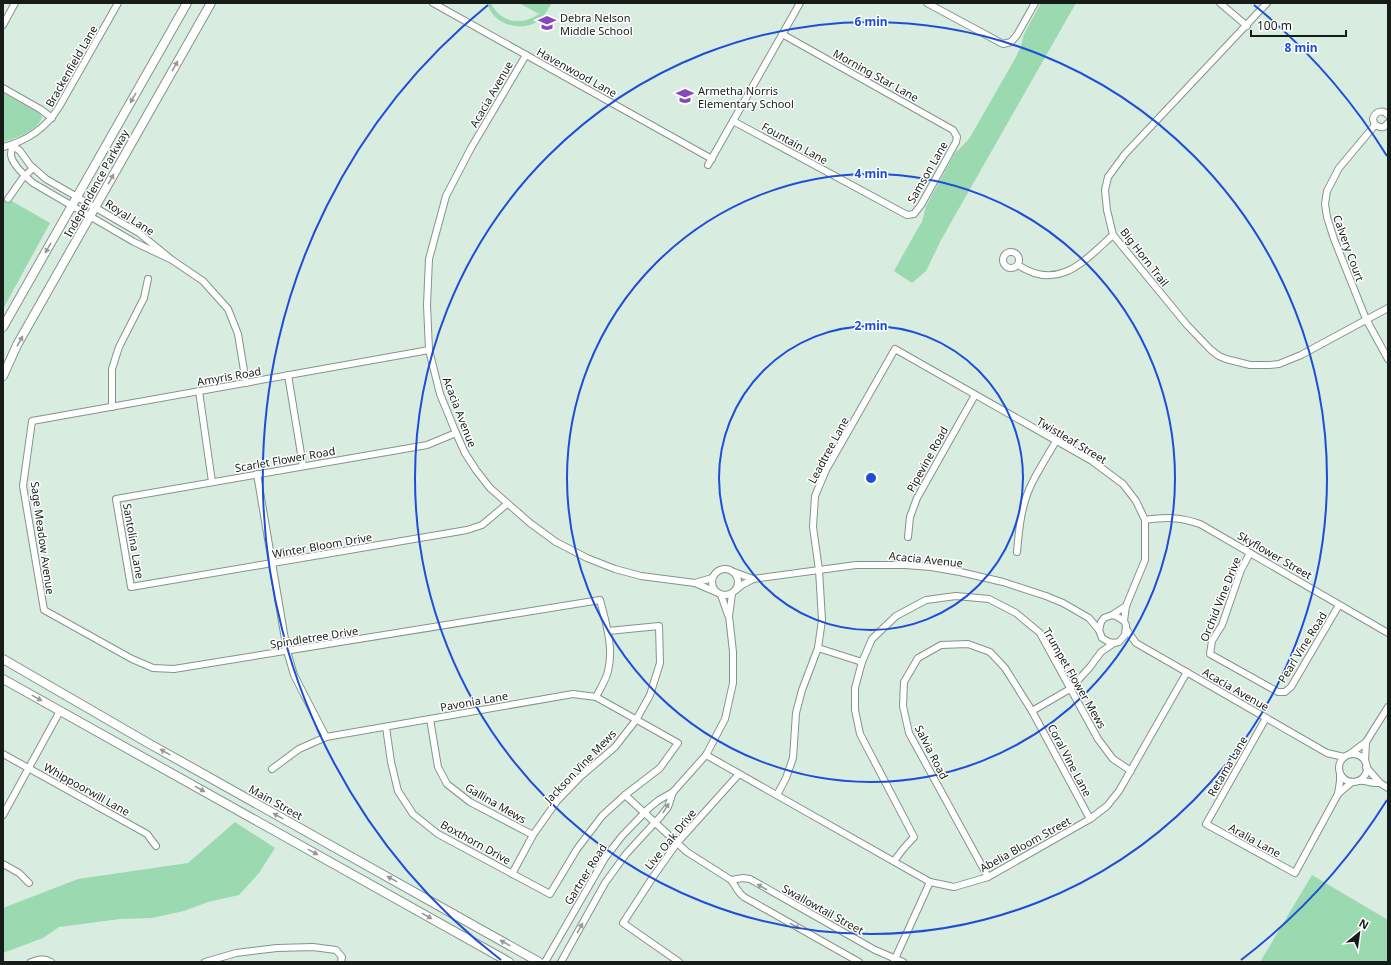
<svg xmlns="http://www.w3.org/2000/svg" width="1391" height="965" font-family="'Noto Sans',sans-serif">
<style>
.green{fill:#9bd9b1}
.lines{fill:none;stroke-linecap:round;stroke-linejoin:round}
.minor-casing{stroke:#839589;stroke-width:8}
.major-casing{stroke:#839589;stroke-width:10}
.minor{stroke:#fff;stroke-width:6}
.major{stroke:#fff;stroke-width:8}
.oneway{fill:#969997}
.ring{fill:none;stroke:#1d4ed8;stroke-width:2}
.labels{text-anchor:middle;dominant-baseline:central;stroke-width:3;stroke-linejoin:round;paint-order:stroke}
.poi-label{font-size:11px;fill:#161d18;stroke:#fff;text-anchor:start}
.street-label{font-size:11px;fill:#161d18;stroke:#fff}
.centre{fill:#1d4ed8;stroke:#fff;stroke-width:2}
.ring-label{font-size:12px;text-anchor:middle;font-weight:bold;fill:#1d4ed8;stroke:#fff;stroke-width:3;stroke-linejoin:round;paint-order:stroke}
</style>
<rect width="100%" height="100%" fill="#d8ecdf"/>
<g class="green">
<path d="M487 3H491C500 23 522 26 539 14L519 3H552C547 11 542 20 533 24 515 31 492 22 487 3Z"/>
<path d="M1041 3H1076L941 240 926 271 912 283 894 271 918 228 922 222 926 206 955 153 969 139 1016 57 1021 46 1024 34Z"/>
<path d="M3 93 39 113 42 117C39 130 15 139 3 142Z"/>
<path d="M3 196 50 223 3 309Z"/>
<path d="M235 822 275 848 259 873 239 895 208 902 184 911 152 918 120 919 59 927 43 938 3 953V908L78 879 188 863Z"/>
<path d="M1312 875 1388 920V962H1260Z"/>
</g>
<g class="lines">
<g class="minor-casing">
<g id="minor">
<path d="M433 3 712 159"/>
<path d="M927 3 1003 44 1011 42 1017 35 1035 3"/>
<path d="M1220 3 1247 26"/>
<path d="M1267 3 1125 154 1108 177 1105 190 1107 210 1113 235 1187 325 1211 350 1219 356 1226 359 1250 365H1269L1279 364 1301 355 1388 308"/>
<path d="M3 25 15 3"/>
<path d="M526 55 471 148 446 196 429 259 427 305 429 350 440 394 456 433 465 453 476 470 490 488 530 523 556 542 587 558 615 569 641 576 695 583 716 592"/>
<path d="M3 88 40 109 52 118"/>
<path d="M1388 115C1383 109 1375 111 1373 119 1374 125 1378 128 1384 127L1388 123"/>
<path d="M733 121 907 215 914 214 921 205 956 142 957 137 953 130 782 34"/>
<path d="M1375 125 1339 168 1327 191 1325 204 1327 217 1334 239 1366 319 1388 359"/>
<path d="M12 145 20 151 30 165 46 179 139 233 172 260 134 242 33 183C26 177 12 164 11 155 11 152 12 148 12 145Z"/>
<path d="M3 147C27 141 46 128 59 107L118 3"/>
<path d="M708 165 800 3"/>
<path d="M8 199 22 179 33 168"/>
<circle cx="1011" cy="260" r="8"/>
<path d="M172 260 203 281 228 309 238 334 246 383"/>
<path d="M1018 265C1059 292 1084 261 1113 235"/>
<path d="M429 350 32 421 23 486 44 610 132 659 153 668 174 669 600 600C606 623 614 648 608 671 606 680 600 689 596 697"/>
<path d="M288 375 303 466"/>
<path d="M199 391 212 482"/>
<path d="M112 407V369L119 347 144 298 148 279"/>
<path d="M456 433 427 445 116 499 131 587 467 530 482 525 507 504"/>
<path d="M257 474 287 651 294 675 326 737"/>
<path d="M1145 520C1166 517 1180 517 1200 524L1388 633"/>
<path d="M908 537 910 517 917 498 975 395"/>
<path d="M1017 552C1019 529 1021 505 1032 483 1039 469 1048 455 1056 441"/>
<path d="M1250 553 1241 570 1222 625 1212 641 1210 654 1278 692H1285L1291 687 1339 605"/>
<circle cx="725" cy="582" r="13"/>
<path d="M734 572 753 579"/>
<path d="M695 583 712 578"/>
<path d="M736 590 742 585 753 579 856 565H905L931 567 960 572 1003 582 1046 596 1063 603 1089 618 1099 630"/>
<path d="M721 595 728 615"/>
<path d="M1112 615 1126 606"/>
<path d="M1127 630 1136 643 1327 753 1344 757"/>
<path d="M818 648 862 662"/>
<path d="M1032 711 1070 689 1090 667 1101 652 1114 643"/>
<path d="M1266 718 1206 824 1295 873 1338 794 1352 782"/>
<path d="M430 719 438 767 447 784 470 802 533 835"/>
<path d="M3 754 147 834 156 846"/>
<path d="M1350 754 1366 742 1388 707"/>
<circle cx="1353" cy="768" r="14"/>
<path d="M706 755 930 882 954 887 988 877 1090 819 1107 806 1119 791 1187 672"/>
<path d="M1365 761 1366 742"/>
<path d="M1366 767 1380 783 1388 788"/>
<path d="M272 769 299 749 326 737 573 694 596 697 678 743 660 768 625 795 602 816 577 849 550 894 438 834 413 814 398 791 391 762 386 727"/>
<path d="M1358 781C1366 780 1372 784 1380 783"/>
<path d="M1338 794 1340 781V774"/>
<path d="M625 795 687 852 731 880C736 886 737 892 744 897L859 962"/>
<path d="M777 795 786 778 793 758 796 713 802 690 818 648 822 620 819 570 813 527 815 496 826 470 895 349 1092 461 1123 484 1136 501 1145 520V560L1126 606 1124 621 1126 625 1125 635 1119 642 1114 643 1109 642 1102 638 1099 630 1101 622 1104 618 1112 615 1116 616 1124 621"/>
<path d="M3 815 60 711"/>
<path d="M894 861 904 848 914 837 860 734 855 710V688L862 662 872 639 896 616 926 600 956 596 989 599 1016 613 1040 633 1098 739 1113 759 1131 771"/>
<path d="M3 864 19 873 29 883"/>
<path d="M512 874 533 835 557 801 580 777 615 747 636 720 650 695 660 663 659 626 608 631"/>
<path d="M988 877 909 733 903 706 904 682 918 658 941 645 968 644 990 652 1005 668 1032 711 1090 819"/>
<path d="M731 880 743 878 750 879 875 950 903 962"/>
<path d="M894 961 930 882"/>
<path d="M31 962C39 959 43 958 51 962"/>
<path d="M205 962 236 953 277 948 313 947 336 950 342 957 341 962"/>
<path d="M545 962 605 858 622 836 649 808 659 800 673 792 706 755 725 719 733 683V652L729 616 732 594"/>
<path d="M561 962 605 883 626 854 661 816 668 807 673 792"/>
<path d="M679 962 623 923 653 877 677 843 739 774"/>
</g>
</g>
<g class="major-casing">
<g id="major">
<path d="M3 327 187 3"/>
<path d="M3 376 17 345 211 3"/>
<path d="M3 659 148 743 539 962"/>
<path d="M3 679 509 962"/>
</g>
</g>
<use href="#minor" class="minor"/>
<use href="#major" class="major"/>
</g>
<defs><path id="oneway-solid" d="M-6-.8H1V-3.2L6.5 0L1 3.2V.8H-6Z"/></defs>
<g class="oneway">
<use href="#oneway-solid" transform="translate(175 66) rotate(-61)"/>
<use href="#oneway-solid" transform="translate(133 98) rotate(120)"/>
<use href="#oneway-solid" transform="translate(111 179) rotate(-61)"/>
<use href="#oneway-solid" transform="translate(48 248) rotate(120)"/>
<use href="#oneway-solid" transform="translate(20 341) rotate(-61)"/>
<use href="#oneway-solid" transform="translate(37 698) rotate(29)"/>
<use href="#oneway-solid" transform="translate(165 752) rotate(-151)"/>
<use href="#oneway-solid" transform="translate(200 789) rotate(29)"/>
<use href="#oneway-solid" transform="translate(666 808) rotate(-58)"/>
<use href="#oneway-solid" transform="translate(278 816) rotate(-151)"/>
<use href="#oneway-solid" transform="translate(313 852) rotate(29)"/>
<use href="#oneway-solid" transform="translate(392 879) rotate(-151)"/>
<use href="#oneway-solid" transform="translate(762 887) rotate(-151)"/>
<use href="#oneway-solid" transform="translate(427 916) rotate(29)"/>
<use href="#oneway-solid" transform="translate(795 926) rotate(29)"/>
<use href="#oneway-solid" transform="translate(580 928) rotate(-61)"/>
<use href="#oneway-solid" transform="translate(505 943) rotate(-151)"/>
</g>
<g class="ring">
<circle cx="871" cy="478" r="152"/>
<circle cx="871" cy="478" r="304"/>
<circle cx="871" cy="478" r="456"/>
<path d="M1387 800A608 608 0 0 1 1241 960M501 960A608 608 0 0 1 488 5M1254 5A608 608 0 0 1 1387 156"/>
</g>
<defs>
<g id="school-bare" transform="scale(1.38)"><path d="M0-5L7-2L0 1L-7-2ZM-4 1L0 2.5L4 1V4Q0 6-4 4Z" fill="#8748be" stroke="#fff" stroke-width="2.5" paint-order="stroke"/></g>
</defs>
<g fill-rule="evenodd">
<use href="#school-bare" x="547" y="23"/>
<use href="#school-bare" x="685" y="96"/>
</g>
<g class="labels">
<g class="poi-label">
<text x="560" y="17">Debra Nelson<tspan x="560" dy="13">Middle School</tspan></text>
<text x="698" y="90">Armetha Norris<tspan x="698" dy="13">Elementary School</tspan></text>
</g>
<g class="street-label">
<text transform="translate(71 66) rotate(-60)">Brackenfield Lane</text>
<text transform="translate(577 72) rotate(29)">Havenwood Lane</text>
<text transform="translate(876 75) rotate(29)">Morning Star Lane</text>
<text transform="translate(491 94) rotate(-60)">Acacia Avenue</text>
<text transform="translate(795 143) rotate(29)">Fountain Lane</text>
<text transform="translate(927 172) rotate(-60)">Samson Lane</text>
<text transform="translate(96 183) rotate(-61)">Independence Parkway</text>
<text transform="translate(130 217) rotate(33)">Royal Lane</text>
<text transform="translate(1349 248) rotate(70)">Calvery Court</text>
<text transform="translate(1145 257) rotate(52)">Big Horn Trail</text>
<text transform="translate(229 376) rotate(-10)">Amyris Road</text>
<text transform="translate(460 412) rotate(69)">Acacia Avenue</text>
<text transform="translate(1072 440) rotate(31)">Twistleaf Street</text>
<text transform="translate(828 450) rotate(-62)">Leadtree Lane</text>
<text transform="translate(285 459) rotate(-10)">Scarlet Flower Road</text>
<text transform="translate(927 459) rotate(-61)">Pipevine Road</text>
<text transform="translate(43 538) rotate(82)">Sage Meadow Avenue</text>
<text transform="translate(134 541) rotate(80)">Santolina Lane</text>
<text transform="translate(322 545) rotate(-10)">Winter Bloom Drive</text>
<text transform="translate(1275 555) rotate(30)">Skyflower Street</text>
<text transform="translate(926 559) rotate(6)">Acacia Avenue</text>
<text transform="translate(1220 599) rotate(-68)">Orchid Vine Drive</text>
<text transform="translate(314 637) rotate(-9)">Spindletree Drive</text>
<text transform="translate(1302 647) rotate(-58)">Pearl Vine Road</text>
<text transform="translate(1075 678) rotate(60)">Trumpet Flower Mews</text>
<text transform="translate(1236 689) rotate(30)">Acacia Avenue</text>
<text transform="translate(474 701) rotate(-10)">Pavonia Lane</text>
<text transform="translate(932 752) rotate(63)">Salvia Road</text>
<text transform="translate(1070 760) rotate(62)">Coral Vine Lane</text>
<text transform="translate(580 766) rotate(-46)">Jackson Vine Mews</text>
<text transform="translate(1227 766) rotate(-60)">Retama Lane</text>
<text transform="translate(87 789) rotate(29)">Whippoorwill Lane</text>
<text transform="translate(276 802) rotate(29)">Main Street</text>
<text transform="translate(496 803) rotate(30)">Gallina Mews</text>
<text transform="translate(670 839) rotate(-51)">Live Oak Drive</text>
<text transform="translate(1255 840) rotate(29)">Aralia Lane</text>
<text transform="translate(476 842) rotate(29)">Boxthorn Drive</text>
<text transform="translate(1025 844) rotate(-29)">Abelia Bloom Street</text>
<text transform="translate(585 874) rotate(-58)">Gartner Road</text>
<text transform="translate(823 909) rotate(29)">Swallowtail Street</text>
</g>
</g>
<circle cx="871" cy="478" r="6" class="centre"/>
<g class="ring-label">
<text x="871" y="26">6 min</text>
<text x="1301" y="52">8 min</text>
<text x="871" y="178">4 min</text>
<text x="871" y="330">2 min</text>
</g>
<rect width="1391" height="965" fill="none" stroke="#161d18" stroke-width="8"/>
<g transform="translate(1359 933) rotate(29)" stroke="#ffffff" stroke-width="3" paint-order="stroke">
<path d="M0-3L7 15L0 10L-7 15Z" fill="#161d18"/>
<text y="-6" font-size="11" font-weight="bold" text-anchor="middle" fill="#161d18">N</text>
</g>
<path d="M1251 30v6h95v-6" fill="none" stroke="#161d18" stroke-width="2"/>
<text x="1257" y="30" font-size="12" fill="#161d18" stroke="#ffffff" stroke-width="3" paint-order="stroke">100 m</text>
</svg>
